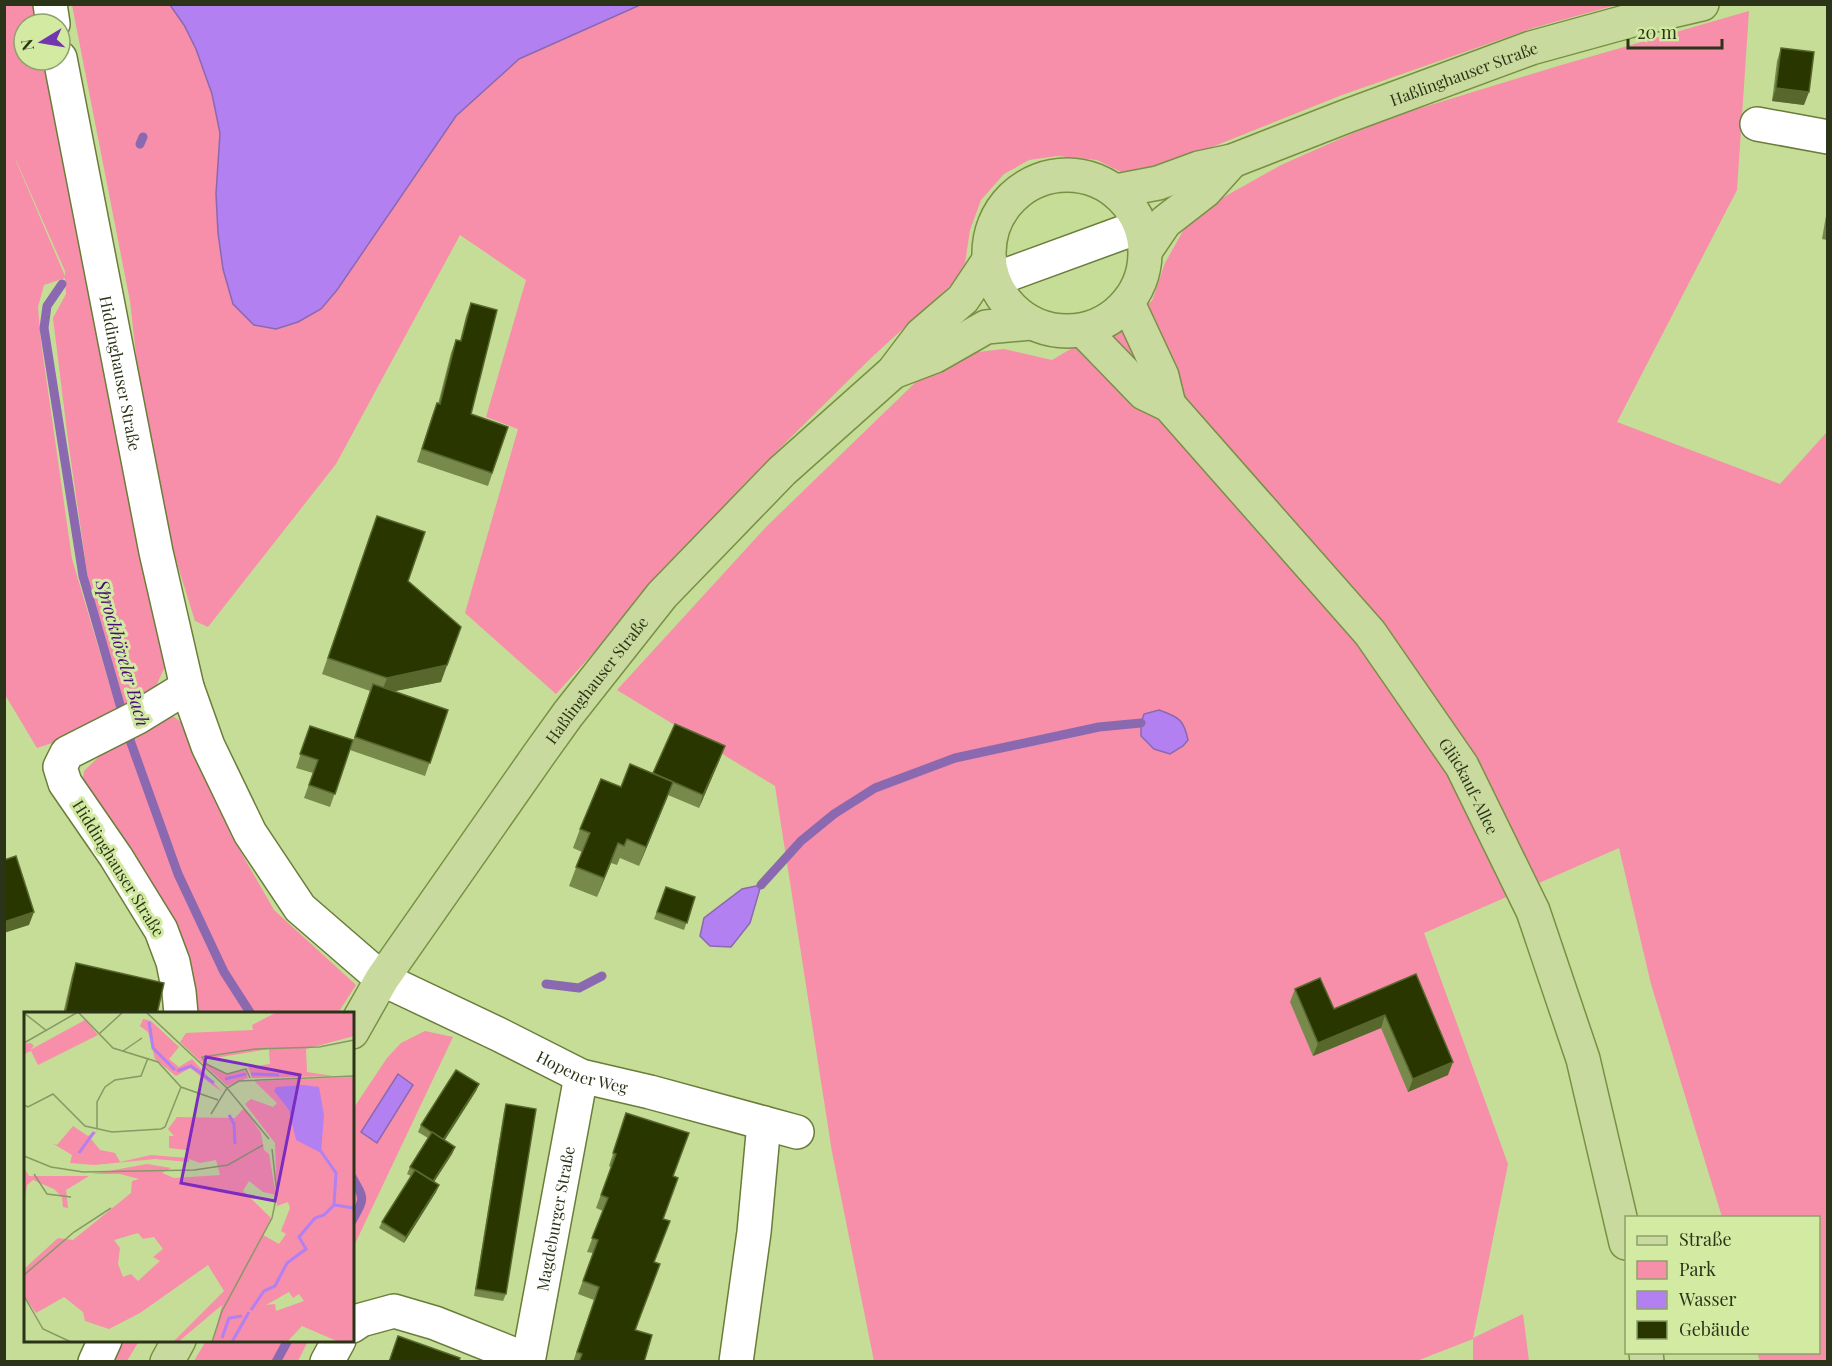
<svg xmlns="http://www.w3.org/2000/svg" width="1832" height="1366" font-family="'Playfair Display',serif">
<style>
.green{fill:#f78eaa;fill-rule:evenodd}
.water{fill:#b380f1;stroke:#8a69b0;stroke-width:1.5}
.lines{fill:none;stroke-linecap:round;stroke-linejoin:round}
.stream{stroke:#8a69b0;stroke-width:9}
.minor-casing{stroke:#697d39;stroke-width:36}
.major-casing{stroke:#799044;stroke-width:36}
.minor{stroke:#fff;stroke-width:33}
.major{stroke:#c8da9d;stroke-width:33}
.wall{fill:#778a4b}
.shaded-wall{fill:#58682d}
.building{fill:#293600;stroke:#58682d;stroke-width:1.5}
.labels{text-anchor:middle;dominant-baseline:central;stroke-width:6;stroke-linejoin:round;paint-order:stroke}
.street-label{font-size:16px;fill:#2b3418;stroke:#d2eaa2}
.water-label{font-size:18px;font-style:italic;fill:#470e75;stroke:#d2eaa2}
.inset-river{fill:none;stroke:#b380f1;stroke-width:3}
.inset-road{fill:none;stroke:#879964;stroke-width:1.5}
.view{fill:#7b2cbf;fill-opacity:0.15;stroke:#7b2cbf;stroke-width:3}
.inset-edge{fill:none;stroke:#2b3418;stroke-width:3}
</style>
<rect width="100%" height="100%" fill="#c5dd96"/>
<g class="green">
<path d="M4 5H34L38 24H24V60H45L169 658 156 686 118 713 67 738 37 748 4 693ZM16 160 65 271V276L16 161ZM65 278 66 294 53 318 68 440 94 621 112 693 72 559 41 342 38 307 44 285Z"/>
<path d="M72 5 291 4 1616 5 1533 28 1342 95 1147 173 1121 172 1097 160 1058 156 1029 160 1004 174 981 200 970 230 965 263 953 283 872 357 770 458 556 694 465 613 518 429 486 417 526 280 460 235 336 464 208 627 195 621 163 518 141 399 130 301Z"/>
<path d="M1749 11 1737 190 1617 422 1780 484 1827 432V1361H1760L1757 1353 1818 1352V1218L1722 1217 1651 984 1619 848 1424 933 1508 1164 1473 1338 1523 1314 1529 1361H1473V1339L1414 1362 874 1361 832 1152 775 786 617 690 767 526 919 379 960 354 1004 349 1052 360 1152 301 1165 263 1192 215 1281 165 1385 119 1558 66Z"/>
<path d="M172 715 182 723 231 835 274 910 356 985 338 1013H190L88 798 83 780 84 771 108 748Z"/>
<path d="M425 1031 453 1037 353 1248V1109L387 1058 401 1043Z"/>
<path d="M111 1341H139L127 1361 101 1362Z"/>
<path d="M206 1341V1340L308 1341 298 1361H194Z"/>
</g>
<g class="water">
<path d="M170 5H640L519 59 456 116 337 290 321 309 298 322 276 329 254 325 233 304 223 269 218 233 216 194 220 133 212 94 196 49 184 25Z"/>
<path d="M1159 710C1179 717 1184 720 1188 740L1183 746 1170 754 1154 749 1141 736V723L1144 714Z"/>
<path d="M761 885 750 923 731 947 710 946 700 936 704 918 742 889Z"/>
<path d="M398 1074 413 1085 377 1143 361 1132Z"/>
</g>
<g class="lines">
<g class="stream">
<path d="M140 144 143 137"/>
<path d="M62 284 47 306 44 328 83 576 131 743 178 874 224 972 251 1014"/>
<path d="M761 885 801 841 834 814 875 788 955 758 1099 727 1141 723"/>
<path d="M546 984 579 988 602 976"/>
<path d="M352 1177C365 1200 365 1197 352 1221"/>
<path d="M276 1362 288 1340"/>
</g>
<g class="minor-casing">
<g id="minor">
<path d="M50 4 53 24"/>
<path id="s1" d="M60 58 156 552 187 687 208 746 250 833 300 908 382 979 498 1034 581 1076 650 1092 797 1132"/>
<path d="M1757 124 1828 137"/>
<path d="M993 280 1141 226"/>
<path d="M181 1014 179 992 173 962 161 930 116 857 65 783 60 767 67 753 138 717 187 687"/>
<path d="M352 1326 361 1320 394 1311 435 1323 528 1360"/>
<path d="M95 1362 105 1340"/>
<path d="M327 1362 339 1340"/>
<path id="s2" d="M528 1362 581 1076"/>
<path d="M736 1362 754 1232 764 1123"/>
</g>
</g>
<g class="major-casing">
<g id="major">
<circle cx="1067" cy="253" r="78"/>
<path id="s3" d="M1116 191 1158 183 1199 168 1232 161 1347 116 1531 48 1629 21 1702 4"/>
<path d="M1146 250 1165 222 1205 191 1232 161"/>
<path d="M1128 303 1162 376 1169 405"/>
<path id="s4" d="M1083 330 1144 393 1169 405 1370 633 1462 766 1533 911 1583 1059 1626 1243"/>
<path d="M893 372 935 356 986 327 1031 323"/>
<path id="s5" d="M352 1032 382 979 540 753 568 714 662 595 782 471 893 372 921 335 963 299 989 260"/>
<path d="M1646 1352 1647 1362"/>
<path d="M167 1362 179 1340"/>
</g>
</g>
<use href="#minor" class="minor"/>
<use href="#major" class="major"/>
</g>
<g class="wall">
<path d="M1781 48 1804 105 1772 101 1777 61Z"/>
<path d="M1827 210V240L1822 239Z"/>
<path d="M471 303V414L508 427 488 486 417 462 432 416 437 403 438 404 451 353 456 340 460 341 466 316Z"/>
<path d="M371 532 408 581 441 682 394 691 448 710 425 776 350 750 370 691 322 674Z"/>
<path d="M310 726 353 740 330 807 304 798 313 773 296 768Z"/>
<path d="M720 759 699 808 668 795 639 866 620 858 617 865 611 863 597 897 569 886 582 852 573 848 580 829 621 787 653 773Z"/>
<path d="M666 887 695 897 684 930 654 919Z"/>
<path d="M76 963 157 1014H63L72 975Z"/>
<path d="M1416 974 1448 1075 1408 1092 1381 1028 1313 1056 1290 1002 1295 989 1334 1009Z"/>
<path d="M479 1084 476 1091 444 1141 455 1147 452 1154 434 1182 439 1185 436 1192 404 1243 379 1228 382 1222 411 1176 407 1174 410 1167 428 1138 418 1132 421 1125Z"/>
<path d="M506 1104V1294L503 1301 474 1296 504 1111Z"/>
<path d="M626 1113 673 1176 654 1262 636 1330 644 1362H573L594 1300 578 1294 593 1253 587 1252 603 1211 596 1208 611 1167 609 1166Z"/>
</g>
<g class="shaded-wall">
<path d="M1776 88 1809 92 1804 105 1772 101Z"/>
<path d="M461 627 441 682 381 694 387 678Z"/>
<path d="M725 746 720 759 699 808 703 795Z"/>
<path d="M673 782 666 801 639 866 646 847Z"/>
<path d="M618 843 611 863 597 897 604 878Z"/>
<path d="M34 912 29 925 4 933V922Z"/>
<path d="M1385 1015 1381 1028 1313 1056 1318 1043Z"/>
<path d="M1453 1062 1448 1075 1408 1092 1413 1079Z"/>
<path d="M479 1084 476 1091 441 1146 443 1140Z"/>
<path d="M455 1147 452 1154 430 1188 433 1181Z"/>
<path d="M439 1185 436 1192 404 1243 406 1237Z"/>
</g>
<g class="building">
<path d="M1781 48 1814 52 1809 92 1776 88Z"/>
<path d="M471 303 497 310 471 414 508 427 492 473 422 449 437 403 440 404 456 340 461 341Z"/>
<path d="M377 516 425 532 408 581 461 627 447 665 387 678 328 658Z"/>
<path d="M373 684 448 710 430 763 355 737Z"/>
<path d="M675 724 725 746 703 795 653 773Z"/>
<path d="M310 726 353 740 335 794 309 785 318 760 300 754Z"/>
<path d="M630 764 673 782 646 847 627 839 624 846 618 843 604 878 576 867 590 833 580 829 601 779 621 787Z"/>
<path d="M16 856 34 912 4 922V860Z"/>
<path d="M666 887 695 897 687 923 657 912Z"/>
<path d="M76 963 164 983 157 1014H65Z"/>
<path d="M1416 974 1453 1062 1413 1079 1385 1015 1318 1043 1295 989 1320 978 1334 1009Z"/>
<path d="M456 1070 479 1084 443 1140 421 1125Z"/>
<path d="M506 1104 536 1109 506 1294 476 1289Z"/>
<path d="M626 1113 689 1133 673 1176 678 1178 663 1219 670 1221 654 1262 660 1264 635 1330 652 1335 644 1362H579L582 1354 577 1352 599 1287 583 1281 598 1240 592 1238 608 1198 601 1195 616 1154 613 1153Z"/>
<path d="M432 1132 455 1147 433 1181 410 1167Z"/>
<path d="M415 1170 439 1185 406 1237 382 1222Z"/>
<path d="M398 1336 460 1358 459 1362H389Z"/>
</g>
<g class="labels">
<g class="street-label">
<text stroke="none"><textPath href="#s3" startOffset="368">Haßlinghauser Straße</textPath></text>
<text stroke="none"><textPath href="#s1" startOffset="321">Hiddinghauser Straße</textPath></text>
<text stroke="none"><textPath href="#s5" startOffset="429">Haßlinghauser Straße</textPath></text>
<text stroke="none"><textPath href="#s4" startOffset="602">Glückauf-Allee</textPath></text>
<text transform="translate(119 868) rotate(58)">Hiddinghauser Straße</text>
<text stroke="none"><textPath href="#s1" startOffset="1221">Hopener Weg</textPath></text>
<text stroke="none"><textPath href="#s2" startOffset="146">Magdeburger Straße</textPath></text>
</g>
<g class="water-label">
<text transform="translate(123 653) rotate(74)">Sprockhöveler Bach</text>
</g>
</g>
<g transform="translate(24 1012)">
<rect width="330" height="330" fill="#c5dd96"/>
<path d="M253 0H330V24L282 37 283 60 309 64 228 66 224 55 246 52 245 37 178 48 202 62 222 58 224 66 203 74 156 30 162 21 229 18 228 13ZM119 7 127 9 155 35 145 47 155 55 168 47 198 80 166 56 152 64 131 47 124 20 116 14ZM61 8 74 23 14 53 7 39 0 42V32L7 31 10 34 6 38ZM330 65V330H315L278 314 263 330H189L198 293 154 330H149L200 279 184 253 116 301 85 317 61 309 59 300 40 285 12 301 0 284V257L34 226 49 228 107 181 108 169 115 167 96 162H68L123 152 147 156 138 161 150 166 196 163 192 148 176 151 165 147V150L131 147 70 153 46 151 48 143 28 131 33 133 49 114 64 124 73 119 67 127 76 138 91 141 96 150 127 143 163 146 162 138 145 136V124H150L144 117 153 105 211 106 220 96 237 121 240 138 245 142 252 183 239 180 225 169 219 179 247 206 239 223 255 232 262 222 257 219 266 196 264 190 253 194 251 131 221 92 227 87 249 95 253 91 230 69ZM114 221 119 227 130 225 139 237 129 245 136 249 114 269 107 262 99 265 94 252 96 236 90 228ZM265 280 269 286 275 282 280 289 252 299 251 292 242 293ZM0 156 5 164H65L42 178 44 196 39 195 38 185 30 177 9 168 3 173 0 194Z" fill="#f78eaa" fill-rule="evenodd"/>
<path d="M280 73 295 75 300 103 297 141 272 128 265 98 250 79 252 75Z" fill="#b380f1"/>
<path class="inset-river" d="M125 10 129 36 151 58M153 59 167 54 190 71M227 62 255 63M201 67 222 62M205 103 210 112 211 132M55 141 70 120M311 193 330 196M227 298 240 279 251 274 263 251 282 237 275 225 291 206 300 203 310 193 312 161 296 138M198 326 205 306 218 304M208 330 225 300"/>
<path class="inset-road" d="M54 0 89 36 134 50 157 75 194 88M122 0 203 76 245 127M0 1 23 19M75 22 99 0M0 31 54 0M99 39 118 26M226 66 222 57 203 62 182 52 178 45 231 37 295 35 330 28M0 93 4 95 29 82 61 114 88 120 137 117 141 115 157 75M187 102 203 76 215 69 330 64M73 117V90L81 75 91 68 117 64 124 46M0 144 27 155 59 160 170 158 204 153 239 133M10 162 23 182 47 185M0 263 50 220 87 196M0 284 19 317 47 330M188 330 198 299 248 206 253 182 248 137"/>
<path class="view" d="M182 45 276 63 251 189 157 171Z"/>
<rect width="330" height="330" class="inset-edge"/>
</g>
<rect width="1832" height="1366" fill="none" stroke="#2b3418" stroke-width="12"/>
<rect x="1625" y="1216" width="195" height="138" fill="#d2eaa2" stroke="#8fa16b" stroke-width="1.5"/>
<rect x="1637" y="1236" width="30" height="9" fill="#c8da9d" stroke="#8fa16b" stroke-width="1.5"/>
<text x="1679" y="1246" font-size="18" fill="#2b3418">Straße</text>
<rect x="1637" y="1261" width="30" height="18" fill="#f78eaa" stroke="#8fa16b" stroke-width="1.5"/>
<text x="1679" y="1276" font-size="18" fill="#2b3418">Park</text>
<rect x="1637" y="1291" width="30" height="18" fill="#b380f1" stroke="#8fa16b" stroke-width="1.5"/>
<text x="1679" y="1306" font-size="18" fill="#2b3418">Wasser</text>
<rect x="1637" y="1321" width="30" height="18" fill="#293600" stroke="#8fa16b" stroke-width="1.5"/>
<text x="1679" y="1336" font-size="18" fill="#2b3418">Gebäude</text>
<g transform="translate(42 42) rotate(259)"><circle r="28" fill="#d2eaa2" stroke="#8fa16b" stroke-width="1.5"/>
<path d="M0-4.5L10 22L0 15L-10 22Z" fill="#7237ad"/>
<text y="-9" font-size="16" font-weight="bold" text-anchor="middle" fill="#2b3418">N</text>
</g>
<path d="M1628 39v9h94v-9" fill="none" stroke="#2b3418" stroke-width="3"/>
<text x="1637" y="39" font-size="18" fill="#2b3418" stroke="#d2eaa2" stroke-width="4.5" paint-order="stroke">20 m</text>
</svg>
